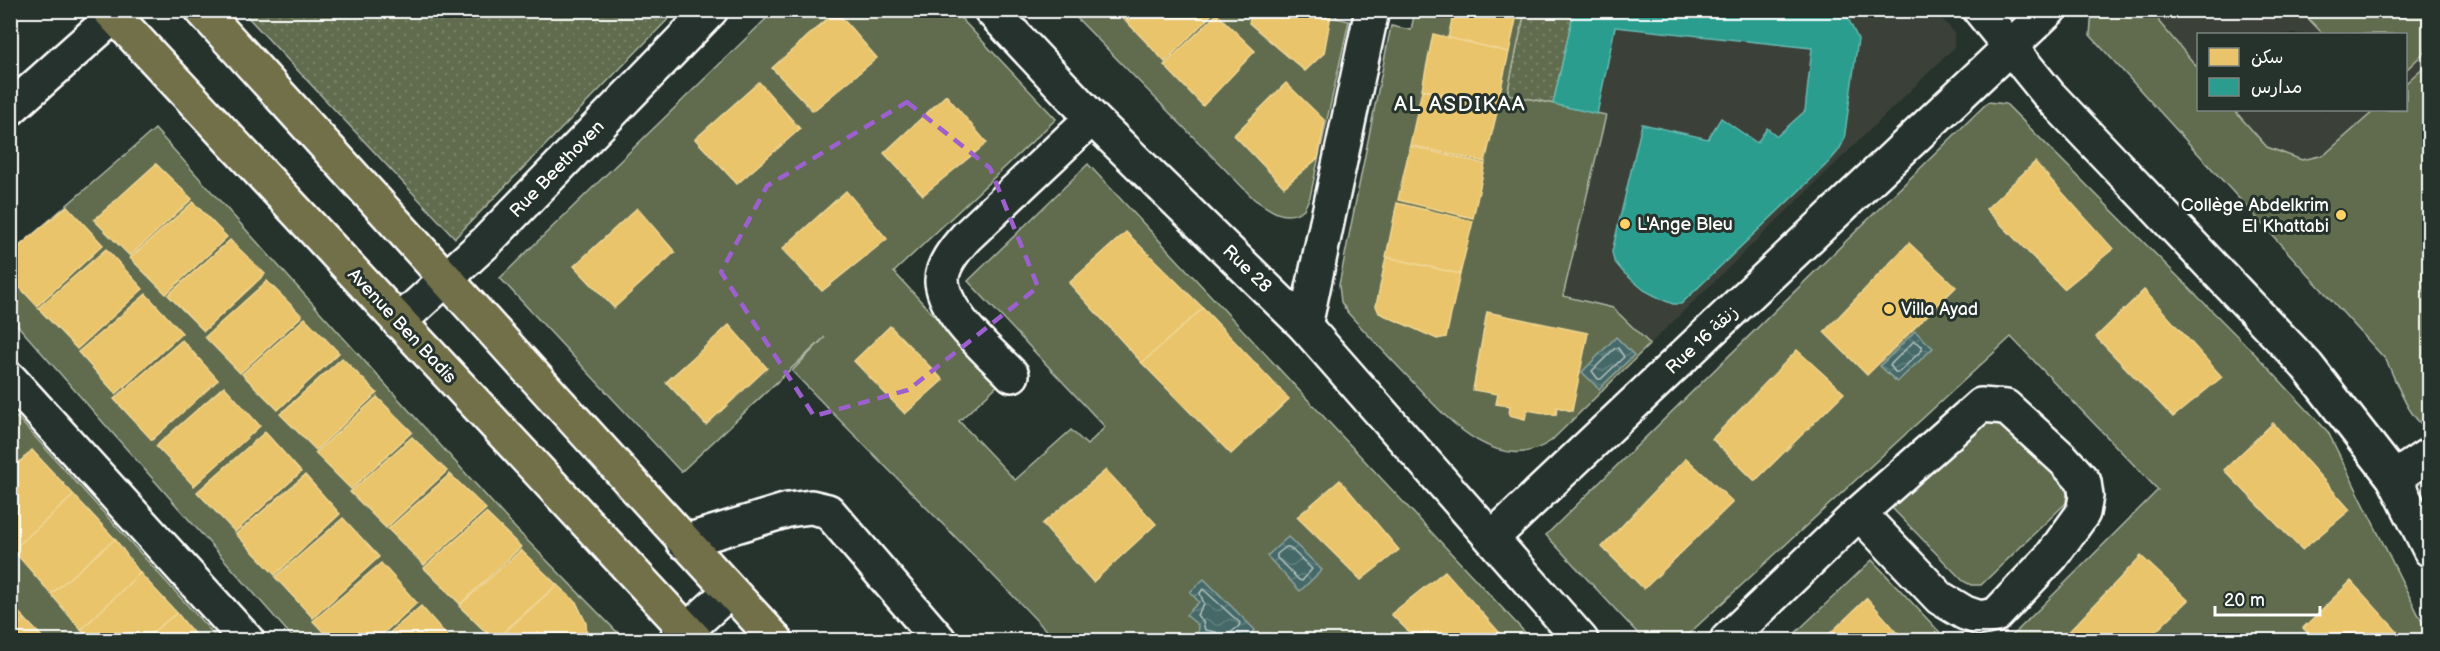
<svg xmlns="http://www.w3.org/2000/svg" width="2440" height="651" font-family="'Balsamiq Sans','Playpen Sans Arabic',sans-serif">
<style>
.built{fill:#3a4038;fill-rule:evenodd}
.grass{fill:url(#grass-dots);stroke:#b0b6a6;stroke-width:1.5}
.garden{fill:#606c4e;stroke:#b0b6a6;stroke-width:1.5}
.water{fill:url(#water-waves);stroke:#8fa5a4;stroke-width:1.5}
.homes{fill:#e9c46a;stroke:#f0d697;stroke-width:1.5}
.schools{fill:#2a9d8f;stroke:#6abab1;stroke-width:1.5}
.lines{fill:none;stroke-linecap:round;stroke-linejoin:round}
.shore{stroke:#b4c3c2;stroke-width:1.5}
.minor-casing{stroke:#fff;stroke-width:38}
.major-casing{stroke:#fff;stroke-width:38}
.minor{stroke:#26332d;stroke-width:33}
.major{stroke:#71704a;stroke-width:33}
.marked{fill:none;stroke:#9c61cf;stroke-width:4.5;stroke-dasharray:12 8;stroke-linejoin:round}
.poi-dot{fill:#ffd166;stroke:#26332d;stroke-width:2}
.labels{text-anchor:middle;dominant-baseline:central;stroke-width:6;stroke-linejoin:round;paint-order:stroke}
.street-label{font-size:18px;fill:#fff;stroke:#26332d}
.poi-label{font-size:18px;fill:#fff;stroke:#26332d;text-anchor:start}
.quarter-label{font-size:21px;letter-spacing:1.5px;fill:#fff;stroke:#26332d}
</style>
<defs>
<pattern id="grass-dots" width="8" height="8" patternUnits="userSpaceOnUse" patternTransform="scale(1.5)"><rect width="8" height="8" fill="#606c4e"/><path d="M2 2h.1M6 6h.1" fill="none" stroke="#788269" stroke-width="1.8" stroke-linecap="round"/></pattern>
<pattern id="water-waves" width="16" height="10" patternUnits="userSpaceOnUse" patternTransform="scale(1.5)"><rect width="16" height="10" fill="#446967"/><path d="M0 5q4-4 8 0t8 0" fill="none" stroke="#60807e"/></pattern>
</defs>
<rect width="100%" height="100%" fill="#26332d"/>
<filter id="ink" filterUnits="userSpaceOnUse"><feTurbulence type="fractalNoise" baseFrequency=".0167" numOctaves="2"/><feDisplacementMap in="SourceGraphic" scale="12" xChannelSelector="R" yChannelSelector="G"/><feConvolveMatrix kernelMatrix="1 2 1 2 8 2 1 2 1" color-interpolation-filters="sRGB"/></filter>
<g filter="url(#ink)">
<g class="built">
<path d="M1934 10 1954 32V48L1650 344 1617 311 1466 275 1525 11Z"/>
<path d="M2092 11H2429V320L2097 43 2090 35ZM2198 34H2406V110H2198Z"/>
</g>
<g class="grass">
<path d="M242 11H676L455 238Z"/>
<path d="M1525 11H1574L1553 104 1507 94Z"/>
</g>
<g class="garden">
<path d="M774 11H954L1056 119 894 272 998 385 959 421 1015 480 1071 430 1087 445 1105 427 968 281 1088 164 1532 640H1055C970 549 879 462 792 371L825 337 681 472 500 278Z"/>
<path d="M1070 11H1338L1336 18 1349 21 1310 197 1304 209C1286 223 1270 210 1254 199Z"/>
<path d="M1415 11H1525L1507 94 1606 115 1563 296 1613 308 1650 344 1551 441C1496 479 1443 414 1409 378 1388 356 1368 335 1348 313L1341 302 1339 285 1391 26 1411 30Z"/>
<path d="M2092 11H2158L2159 22 2198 68V110H2234L2267 147 2302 160 2324 155 2375 110H2406V83L2429 62V429C2409 421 2396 380 2386 360L2090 35Z"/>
<path d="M2301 11H2429V48L2406 70V34H2323Z"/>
<path d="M1988 102 2006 104 2256 355 2328 432 2429 636V640H2008L2158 490 2011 337 1682 640H1644L1546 535Z"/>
<path d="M155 129 516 529 618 633 609 640H295L11 318 10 254Z"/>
<path d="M17 417 219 640H11L10 423Z"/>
<path d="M1994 417 2059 476 2067 493 2066 503 1981 585H1971L1963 581 1893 509 1895 500 1987 420Z"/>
<path d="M1872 560 1947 640H1788Z"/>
</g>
<g class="water">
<path d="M1915 331 1933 348 1897 382 1880 366Z"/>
<path d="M1616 337 1634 355 1599 389 1582 372Z"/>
<path d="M1288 537 1322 570 1300 591 1267 556Z"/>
<path d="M1204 579 1255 630 1247 640 1238 633 1230 640H1215L1212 637 1197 638 1198 625 1186 615 1199 602 1190 592Z"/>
</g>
<g class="homes">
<path d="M1116 10H1136L1126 21Z"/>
<path d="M1139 10H1216L1165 62 1127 22Z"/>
<path d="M1252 10H1310L1331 15 1324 53 1305 71 1249 23Z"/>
<path d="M1454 10H1518L1509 52 1448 38Z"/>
<path d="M836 11 877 58 813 111 772 68Z"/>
<path d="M1217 14 1255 51 1203 106 1164 65Z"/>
<path d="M1433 34 1509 52 1497 106 1422 89Z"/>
<path d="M759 82 800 129 737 184 695 139Z"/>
<path d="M1286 83 1325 121 1318 158 1284 187 1234 135Z"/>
<path d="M1422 90 1498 108 1485 162 1410 145Z"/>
<path d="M946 95 987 143 923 195 884 153Z"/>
<path d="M1410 146 1485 164 1473 218 1398 200Z"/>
<path d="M2035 162 2113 249 2064 289 1986 209Z"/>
<path d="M156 164 192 199 130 256 94 220Z"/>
<path d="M846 191 887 239 822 291 782 249Z"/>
<path d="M193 202 227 237 166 294 130 258Z"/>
<path d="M1397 203 1473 221 1460 274 1386 257Z"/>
<path d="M67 206 103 245 37 306 10 277V254Z"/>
<path d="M637 208 675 252 614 308 574 266Z"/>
<path d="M1126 232 1203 308 1142 363 1069 283Z"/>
<path d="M230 240 265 274 204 331 168 295Z"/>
<path d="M1909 243 1956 287 1867 375 1824 332Z"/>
<path d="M106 249 143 289 77 349 38 308Z"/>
<path d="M1386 257 1460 274 1446 337 1437 339 1379 313 1376 306Z"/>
<path d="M267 281 302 316 240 373 205 337Z"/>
<path d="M2144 290 2222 377 2173 417 2096 337Z"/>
<path d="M146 294 182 333 116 394 78 352Z"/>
<path d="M1203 308 1289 399 1231 454 1142 363Z"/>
<path d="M1487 312 1588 333 1572 411 1557 407 1556 415 1527 410 1525 419 1509 415 1510 406 1496 404 1498 394 1473 390Z"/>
<path d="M305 318 339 353 278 410 242 374Z"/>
<path d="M729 325 767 368 706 425 666 382Z"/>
<path d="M890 326 943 380 905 414 854 361Z"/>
<path d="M182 340 218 380 152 440 114 399Z"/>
<path d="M1797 350 1844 393 1755 481 1712 439Z"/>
<path d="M342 358 377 393 316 450 280 414Z"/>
<path d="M2430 363V378L2422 371Z"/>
<path d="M224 386 260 426 194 486 156 446Z"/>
<path d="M377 397 412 432 351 489 315 453Z"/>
<path d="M2273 423 2350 510 2302 550 2224 470Z"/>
<path d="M265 432 301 472 235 532 197 492Z"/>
<path d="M412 437 447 471 386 528 350 492Z"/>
<path d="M32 450 74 495 13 550 10 547V471Z"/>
<path d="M1686 458 1733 502 1644 589 1602 547Z"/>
<path d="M1106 470 1156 524 1093 582 1042 524Z"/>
<path d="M450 474 486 509 424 565 388 529Z"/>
<path d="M305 475 340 514 275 575 236 534Z"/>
<path d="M1340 480 1399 550 1361 580 1297 517Z"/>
<path d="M74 495 115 539 51 594 13 550Z"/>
<path d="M486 513 521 547 460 604 424 568Z"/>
<path d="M343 518 379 557 313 618 275 577Z"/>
<path d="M115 539 140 573 81 630 51 594Z"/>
<path d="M521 550 557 585 494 640 459 606Z"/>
<path d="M2141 556 2188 600 2147 640H2061Z"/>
<path d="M381 563 417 603 376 640H331L313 621Z"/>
<path d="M1445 571 1506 640H1417L1391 614Z"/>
<path d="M140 573 177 613 143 640H91L81 630Z"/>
<path d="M2351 581 2405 640H2315L2303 628Z"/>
<path d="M557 585 576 602 586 623 587 640H496Z"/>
<path d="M1867 598 1904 640H1823Z"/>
<path d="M10 603 25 619 10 632Z"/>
<path d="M421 606 451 640H381Z"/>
<path d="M177 613 199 640H143Z"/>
<path d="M25 619 45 640H10V632Z"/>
</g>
<path class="schools" d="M1574 10H1844L1858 39 1844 140 1839 150 1829 162 1681 304H1673L1661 299 1644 290 1624 273 1614 261 1612 252 1642 124 1708 139 1721 118 1757 143 1767 128 1777 136 1805 111 1812 48 1615 27 1597 114 1553 104Z"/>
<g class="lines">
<g class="shore">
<path d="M1914 341 1922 346V350L1899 372H1895L1890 365Z"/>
<path d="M1615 348H1618L1624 357 1601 379H1598L1592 371Z"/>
<path d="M1286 547H1289L1312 569 1302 581 1299 580 1277 558V554Z"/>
<path d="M1219 640 1216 632 1205 630 1203 622 1197 615 1204 604 1200 593 1203 589 1240 623 1239 626 1228 635 1227 640"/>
</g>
<g class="minor-casing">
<g id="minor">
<path d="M991 10 1092 118 1305 326 1581 640"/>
<path d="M1980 10 2049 95 2307 366 2394 478 2430 550"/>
<path d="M10 109 114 16"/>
<path d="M399 322 485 243 711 10"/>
<path d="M1305 326 1372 10"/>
<path d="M1012 375C989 351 946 316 942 282 941 266 956 248 966 237L1092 118"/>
<path d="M10 379 247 640"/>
<path d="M2394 478 2430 454"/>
<path d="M1492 538 2049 10"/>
<path d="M683 542 788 510 811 507 828 511 939 640"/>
<path d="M676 640 730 591"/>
<path d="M1727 640 1859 513 1981 405 2006 407 2064 460 2084 482 2086 496 2083 513 2051 557 1996 615 1980 618 1965 613 1940 598 1859 513"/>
</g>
</g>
<g class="major-casing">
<g id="major">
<path d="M109 10 696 640"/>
<path d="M202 10C394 220 583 432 776 640"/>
</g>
</g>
<use href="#minor" class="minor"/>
<use href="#major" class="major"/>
</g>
</g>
<path class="marked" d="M907 102 990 168 1038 287 908 390 814 416 721 272 767 186Z"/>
<g class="poi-dot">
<circle cx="2341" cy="215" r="6"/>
<circle cx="1625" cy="224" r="6"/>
<circle cx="1889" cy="309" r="6"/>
</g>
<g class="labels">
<g class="street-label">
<text transform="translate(557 169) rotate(-46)">Rue Beethoven</text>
<text transform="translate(1247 269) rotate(44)">Rue 28</text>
<text transform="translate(402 326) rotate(47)">Avenue Ben Badis</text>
<text transform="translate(1702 340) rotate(-43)">Rue 16 زنقة</text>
</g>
<g class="poi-label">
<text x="2329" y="205" text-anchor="end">Collège Abdelkrim<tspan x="2329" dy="21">El Khattabi</tspan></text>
<text x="1637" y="224">L'Ange Bleu</text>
<text x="1901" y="309">Villa Ayad</text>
</g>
<g class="quarter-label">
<text x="1460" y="104">AL ASDIKAA</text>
</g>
</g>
<rect width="2440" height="651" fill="none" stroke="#26332d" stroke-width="36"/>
<rect x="18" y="18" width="2404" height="615" fill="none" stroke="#fff" stroke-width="2" filter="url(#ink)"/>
<rect x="2197" y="33" width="210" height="78" fill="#26332d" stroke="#7d8581" stroke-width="1.5"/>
<rect x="2209" y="48" width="30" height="18" fill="#e9c46a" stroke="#7d8581" stroke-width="1.5"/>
<text x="2251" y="63" font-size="18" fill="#ffffff">سكن</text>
<rect x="2209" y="78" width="30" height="18" fill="#2a9d8f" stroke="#7d8581" stroke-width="1.5"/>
<text x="2251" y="93" font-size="18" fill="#ffffff">مدارس</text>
<path d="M2215 606v9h105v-9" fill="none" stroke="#ffffff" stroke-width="3"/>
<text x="2224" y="606" font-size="18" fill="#ffffff" stroke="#26332d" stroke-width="4.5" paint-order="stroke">20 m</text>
</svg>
